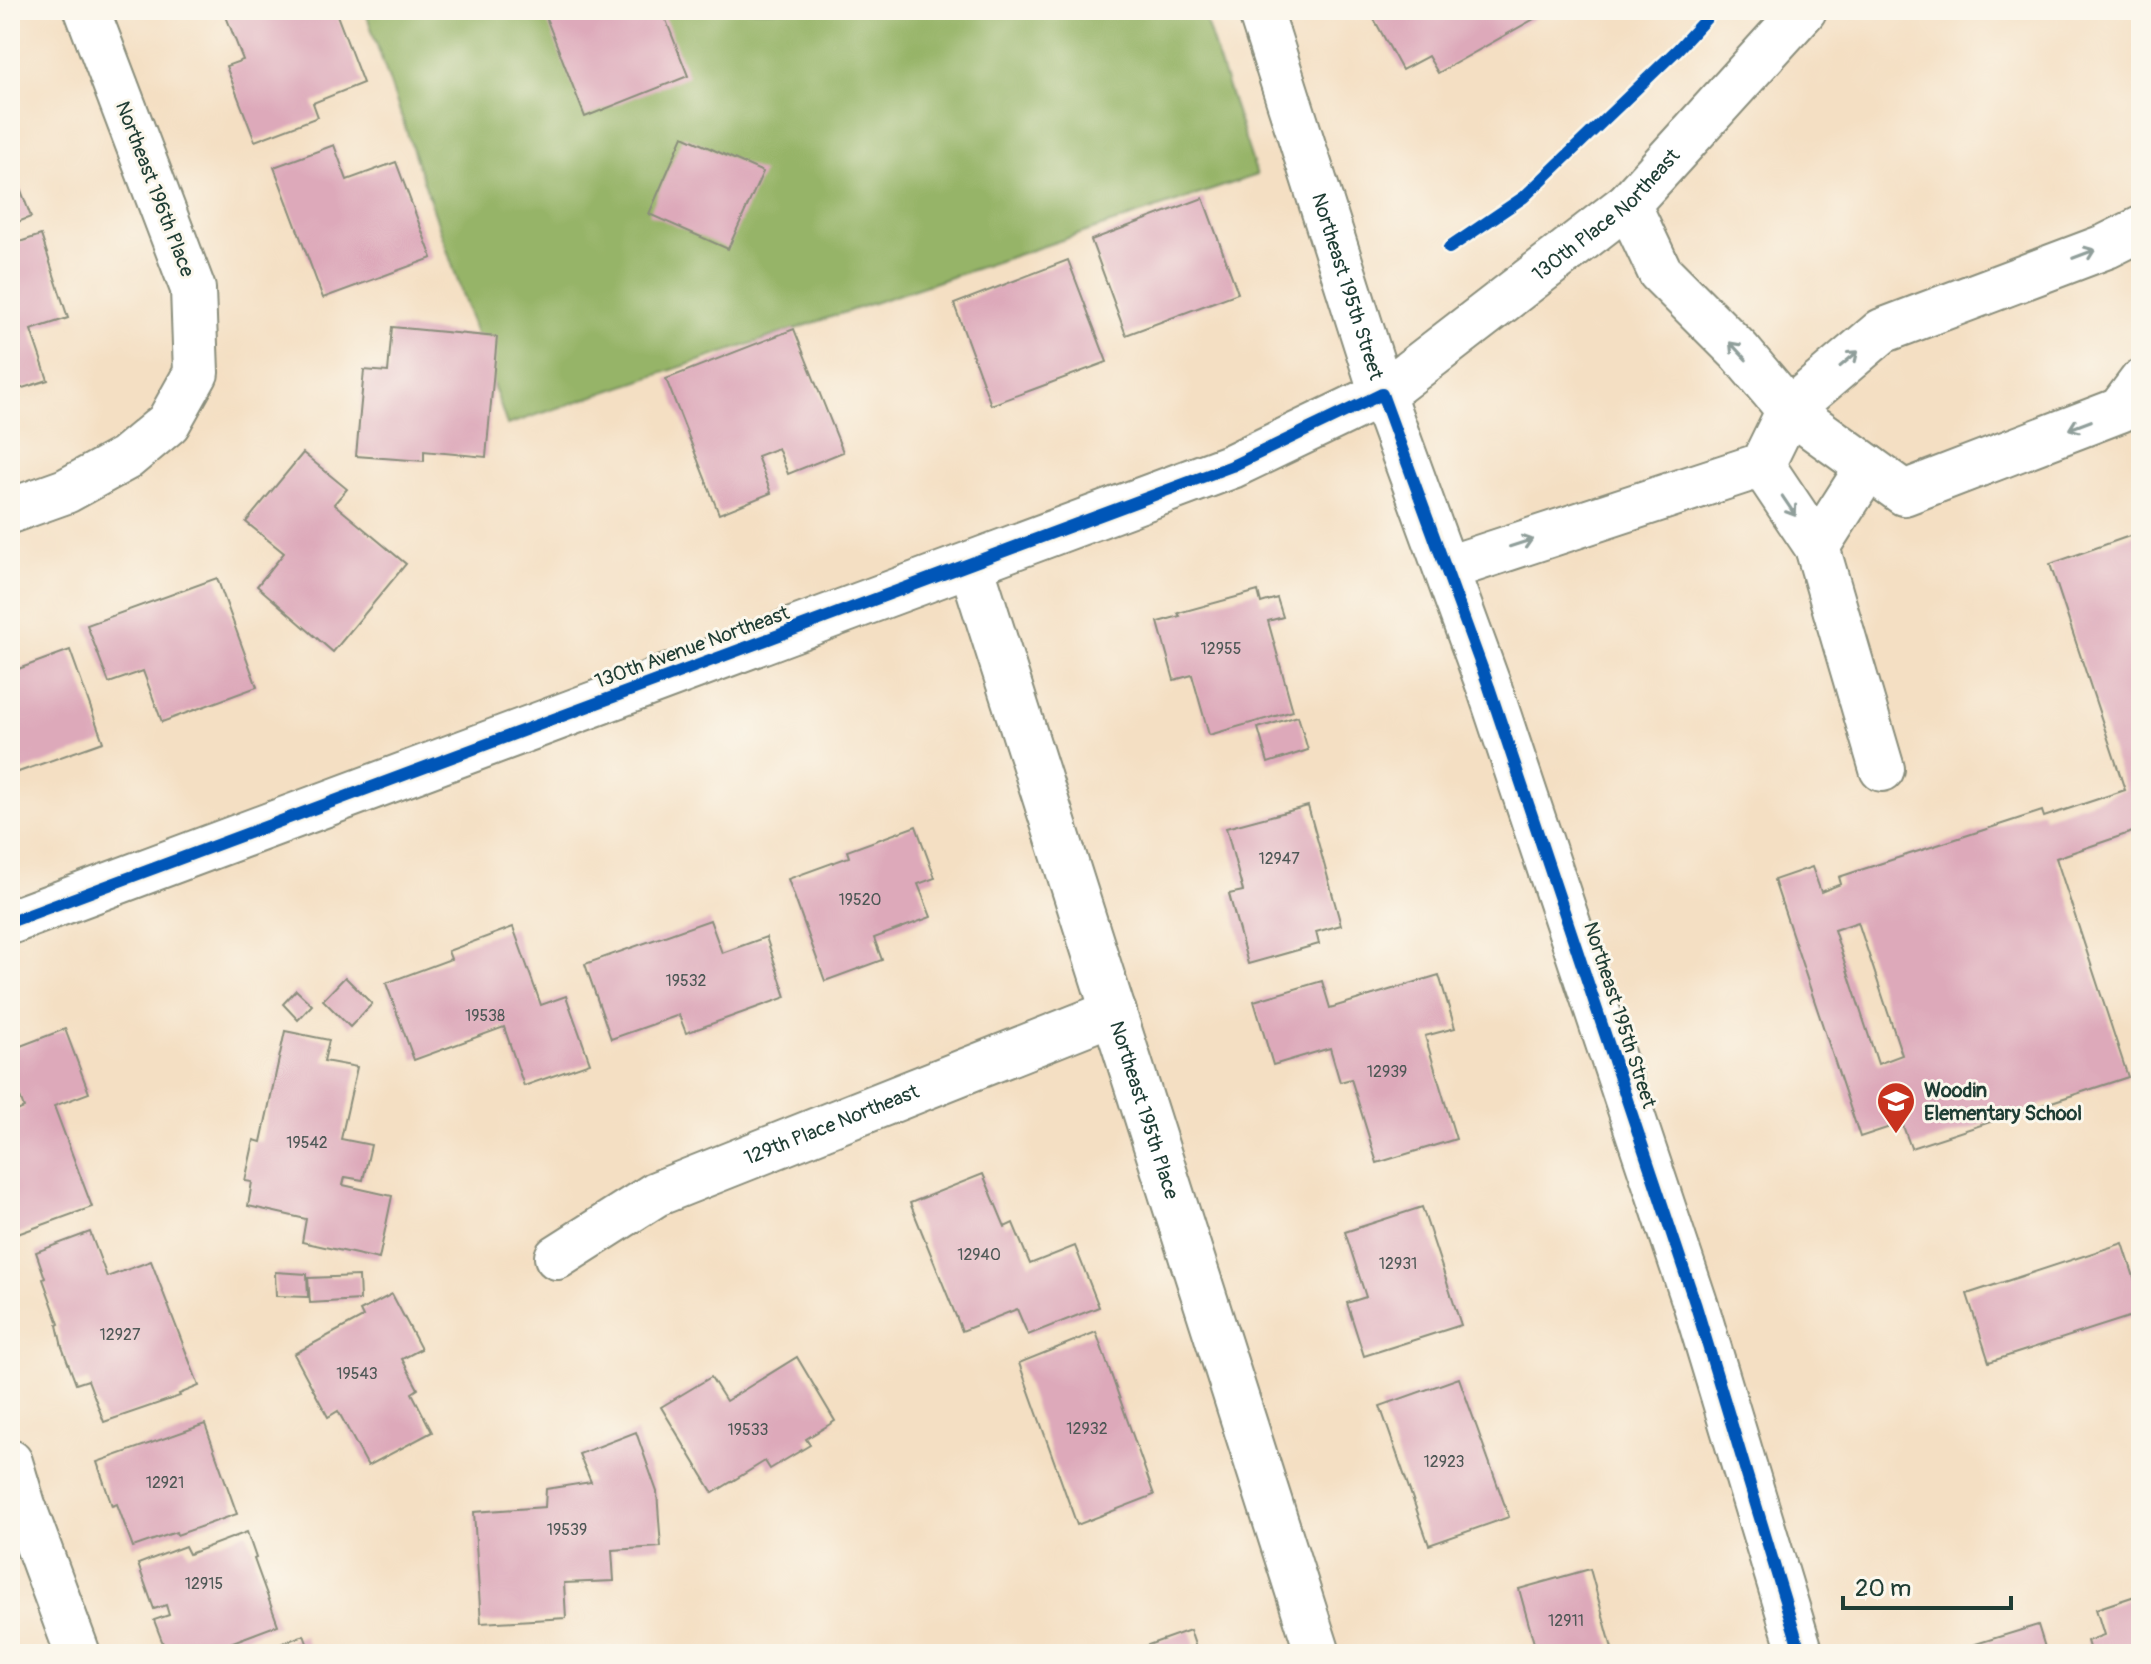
<svg xmlns="http://www.w3.org/2000/svg" width="2151" height="1664" font-family="Pangolin,sans-serif">
<style>
.forest{fill:#96b467;stroke:#5a784e;stroke-width:2}
.building{fill:#dda9ba;fill-rule:evenodd}
.lines{fill:none;stroke-linecap:round;stroke-linejoin:round}
.minor-casing{stroke:#8a8e7c;stroke-width:48}
.major-casing{stroke:#8a8e7c;stroke-width:48}
.minor{stroke:#fff;stroke-width:44}
.major{stroke:#fff;stroke-width:44}
.cycleway-casing{stroke:#fbf7ec;stroke-width:17}
.cycleway{stroke:#0057b8;stroke-width:12}
.oneway{stroke:#8f9e9a}
.labels{text-anchor:middle;dominant-baseline:central;stroke-width:6;stroke-linejoin:round;paint-order:stroke}
.number-label{font-size:16px;fill:#4e5856}
.street-label{font-size:20px;fill:#1f3d34;stroke:#fbf7ec}
.poi-label{font-size:20px;font-weight:bold;fill:#1f3d34;stroke:#fbf7ec;text-anchor:start}
</style>
<rect width="100%" height="100%" fill="#fbf7ec"/>
<filter id="ink" filterUnits="userSpaceOnUse"><feTurbulence type="fractalNoise" baseFrequency=".0125" numOctaves="2"/><feDisplacementMap in="SourceGraphic" scale="16" xChannelSelector="R" yChannelSelector="G"/><feConvolveMatrix kernelMatrix="1 2 1 2 8 2 1 2 1" color-interpolation-filters="sRGB"/></filter>
<filter id="wash" filterUnits="userSpaceOnUse"><feTurbulence type="fractalNoise" baseFrequency=".006" numOctaves="4" result="noise"/><feDisplacementMap in="SourceGraphic" scale="32" xChannelSelector="R" yChannelSelector="G"/><feGaussianBlur stdDeviation="1.8" result="paint"/><feColorMatrix in="noise" values="0 0 0 0 0 0 0 0 0 0 0 0 0 0 0 0 0 1.4 0 .05"/><feComposite in="paint" operator="in"/></filter>
<g filter="url(#wash)">
<rect width="100%" height="100%" fill="#f4dfc3"/>
<path class="forest" d="M365 10H1202L1257 175 507 425Z"/>
<g id="blocks">
<g class="building">
<path d="M335 10 363 83 313 103 318 117 255 141 226 66 243 60 224 11Z"/>
<path d="M543 10H662L688 76 585 117Z"/>
<path d="M1369 10H1550L1438 73 1428 56 1402 70Z"/>
<path d="M683 136 763 172 728 249 649 214Z"/>
<path d="M334 145 347 180 396 162 432 258 323 298 274 167Z"/>
<path d="M10 161 31 217 10 225Z"/>
<path d="M1203 198 1238 293 1126 335 1091 240Z"/>
<path d="M41 235 68 318 31 330 48 380 10 392V245Z"/>
<path d="M1068 260 1107 362 991 405 954 304Z"/>
<path d="M392 327 497 337 486 457 424 451V461L356 456 364 370 388 372Z"/>
<path d="M794 329 843 452 788 474 778 448 757 456 771 493 719 514 666 379Z"/>
<path d="M303 453 347 489 334 504 406 564 333 652 257 586 284 553 246 522Z"/>
<path d="M2141 532V839L2138 830 2056 858 2128 1077 1911 1148 1902 1123 1860 1137 1774 880 1812 867 1821 892 1841 884 1839 877 2042 811 2044 817 2125 790 2050 564ZM1858 922 1902 1055 1878 1064 1834 930Z"/>
<path d="M217 578 257 687 162 722 143 671 109 683 87 625Z"/>
<path d="M1258 591 1261 603 1277 598 1283 617 1268 621 1293 711 1209 735 1192 675 1174 680 1158 622 1180 616 1178 613Z"/>
<path d="M70 650 103 742 10 775V672Z"/>
<path d="M1298 716 1308 750 1268 763 1258 728Z"/>
<path d="M1308 806 1341 925 1316 932 1319 944 1248 964 1229 894 1243 891 1226 828Z"/>
<path d="M916 826 935 878 918 884 931 917 874 938 882 960 825 981 788 879 849 857 847 851Z"/>
<path d="M710 920 722 953 766 937 786 997 686 1033 679 1015 611 1039 585 964Z"/>
<path d="M513 927 541 1005 566 996 590 1063 524 1086 504 1027 414 1060 386 983 451 959 448 951Z"/>
<path d="M1439 975 1455 1028 1425 1036 1456 1139 1377 1163 1351 1079 1340 1082 1330 1048 1273 1065 1254 1001 1322 981 1330 1008Z"/>
<path d="M345 977 372 1004 350 1027 323 1000Z"/>
<path d="M296 990 312 1005 298 1020 283 1004Z"/>
<path d="M65 1029 89 1093 54 1106 92 1207 12 1236 10 1114 24 1108 10 1071V1050Z"/>
<path d="M285 1031 329 1040 324 1061 357 1067 341 1139 371 1145 363 1180 345 1177 343 1185 392 1196 379 1259 302 1242 306 1219 248 1206 252 1182 245 1181 254 1140 261 1142Z"/>
<path d="M983 1174 1005 1227 1013 1223 1030 1264 1075 1246 1099 1307 1028 1335 1017 1309 962 1331 910 1203Z"/>
<path d="M1422 1207 1461 1325 1364 1356 1347 1303 1366 1297 1345 1232Z"/>
<path d="M90 1232 107 1277 151 1261 199 1386 179 1394 180 1396 104 1422 88 1380 76 1384 62 1347 57 1325 59 1324 43 1279 45 1278 36 1252Z"/>
<path d="M2123 1243 2141 1299V1313L1989 1362 1967 1294Z"/>
<path d="M275 1272 307 1274 308 1297 276 1296Z"/>
<path d="M359 1276 360 1300 310 1303 308 1278Z"/>
<path d="M392 1294 421 1349 402 1359 418 1389 412 1393 432 1432 368 1466 338 1411 328 1417 294 1354 363 1317 360 1311Z"/>
<path d="M1096 1332 1154 1495 1077 1525 1019 1363Z"/>
<path d="M797 1357 835 1421 806 1439 810 1445 770 1469 765 1461 713 1493 661 1407 711 1377 726 1401Z"/>
<path d="M1459 1378 1509 1517 1429 1545 1380 1406Z"/>
<path d="M205 1424 237 1514 177 1535 176 1532 133 1547 117 1504 112 1506 97 1462Z"/>
<path d="M636 1432 657 1492 661 1547 612 1550 614 1581 564 1583 566 1618 481 1623 474 1512 545 1507 546 1489 591 1482 579 1454Z"/>
<path d="M247 1532 256 1558 254 1559 278 1625 201 1654H167L154 1620 169 1615 166 1605 154 1609 138 1564 185 1546 189 1554Z"/>
<path d="M1590 1569 1613 1652 1537 1654 1519 1589Z"/>
<path d="M2141 1594V1654H2091L2087 1641 2104 1635 2096 1609Z"/>
<path d="M2038 1625 2047 1654H1946V1653Z"/>
<path d="M1190 1630 1198 1654H1123Z"/>
<path d="M304 1635 311 1654H254Z"/>
</g>
</g>
</g>
<g filter="url(#ink)">
<use href="#blocks" fill-opacity="0" stroke="#8a8e7c" stroke-width="2"/>
<g class="lines">
<g class="minor-casing">
<g id="minor">
<path d="M1628 204 1660 272 1739 351 1789 410 1904 493 2120 410 2141 382"/>
<path d="M1762 465 1817 547 1882 769"/>
<path d="M10 511 66 491 126 458 168 423 196 373 193 289 87 10"/>
<path d="M1817 547 1868 467"/>
<path id="s1" d="M971 565 1318 1654"/>
<path d="M1448 568 1762 465 1789 410 1882 331 2107 246 2141 229"/>
<path d="M10 922 1232 466 1382 394 1489 687 1696 1306 1801 1654"/>
<path id="s2" d="M557 1257 656 1194 1114 1012"/>
<path d="M10 1462 23 1505 78 1654"/>
</g>
</g>
<g class="major-casing">
<g id="major">
<path id="s3" d="M1260 10 1382 394 1628 204 1804 10"/>
</g>
</g>
<use href="#minor" class="minor"/>
<use href="#major" class="major"/>
<g class="cycleway-casing">
<g id="cycleway">
<path d="M1449 248 1524 197 1678 49 1714 10"/>
<path d="M10 922 1232 466 1382 394 1489 687 1696 1306 1801 1654"/>
</g>
</g>
<use href="#cycleway" class="cycleway"/>
</g>
<defs><path id="oneway-shaft" d="M-6 0H5M1.5-3L5.5 0L1.5 3" fill="none" stroke-width="1.6" stroke-linecap="round" stroke-linejoin="round" transform="scale(2)"/></defs>
<g class="oneway">
<use href="#oneway-shaft" transform="translate(2084 254) rotate(-21)"/>
<use href="#oneway-shaft" transform="translate(1738 351) rotate(-133)"/>
<use href="#oneway-shaft" transform="translate(1849 359) rotate(-40)"/>
<use href="#oneway-shaft" transform="translate(2080 425) rotate(159)"/>
<use href="#oneway-shaft" transform="translate(1789 506) rotate(56)"/>
<use href="#oneway-shaft" transform="translate(1521 543) rotate(-18)"/>
</g>
</g>
<defs>
<g id="school-pin" transform="scale(2)"><path d="M0 17L-7.5 6A9.5 9.5 0 1 1 7.5 6Z" fill="#c8321e" stroke="#fbf7ec"/><path d="M0-5L7-2L0 1L-7-2ZM-4 1L0 2.5L4 1V4Q0 6-4 4Z" fill="#fff"/></g>
</defs>
<g fill-rule="evenodd">
<use href="#school-pin" x="1896" y="1101"/>
</g>
<g class="labels">
<g class="number-label">
<text x="1221" y="649">12955</text>
<text x="1279" y="859">12947</text>
<text x="860" y="900">19520</text>
<text x="686" y="981">19532</text>
<text x="485" y="1016">19538</text>
<text x="1387" y="1072">12939</text>
<text x="307" y="1143">19542</text>
<text x="979" y="1255">12940</text>
<text x="1398" y="1264">12931</text>
<text x="120" y="1335">12927</text>
<text x="357" y="1374">19543</text>
<text x="1087" y="1429">12932</text>
<text x="748" y="1430">19533</text>
<text x="1444" y="1462">12923</text>
<text x="165" y="1483">12921</text>
<text x="567" y="1530">19539</text>
<text x="204" y="1584">12915</text>
<text x="1566" y="1621">12911</text>
</g>
<g class="street-label">
<text transform="translate(155 189) rotate(69)">Northeast 196th Place</text>
<text stroke="none"><textPath href="#s3" startOffset="690">130th Place Northeast</textPath></text>
<text stroke="none"><textPath href="#s3" startOffset="290">Northeast 195th Street</textPath></text>
<text transform="translate(692 647) rotate(-20)">130th Avenue Northeast</text>
<text transform="translate(1620 1015) rotate(72)">Northeast 195th Street</text>
<text stroke="none"><textPath href="#s1" startOffset="572">Northeast 195th Place</textPath></text>
<text stroke="none"><textPath href="#s2" startOffset="306">129th Place Northeast</textPath></text>
</g>
<g class="poi-label">
<text x="1924" y="1090">Woodin<tspan x="1924" dy="23">Elementary School</tspan></text>
</g>
</g>
<rect width="2151" height="1664" fill="none" stroke="#fbf7ec" stroke-width="40"/>
<path d="M1843 1596v12h168v-12" fill="none" stroke="#1f3d34" stroke-width="4"/>
<text x="1855" y="1596" font-size="24" fill="#1f3d34" stroke="#fbf7ec" stroke-width="6" paint-order="stroke">20 m</text>
</svg>
